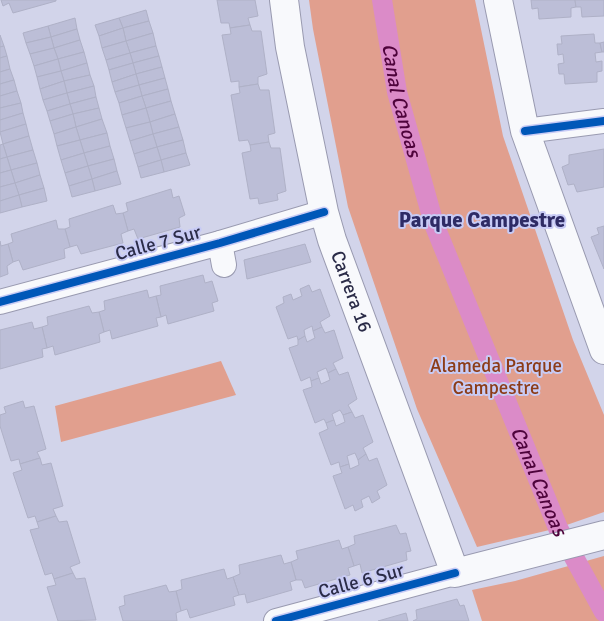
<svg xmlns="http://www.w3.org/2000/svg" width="604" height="621" font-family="Signika,sans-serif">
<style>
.green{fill:#e19f8e}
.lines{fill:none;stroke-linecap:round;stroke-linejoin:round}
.canal{stroke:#db8bc8;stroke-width:20}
.building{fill:#bcbed7;stroke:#afb1c7}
.minor-casing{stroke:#999ab0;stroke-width:26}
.major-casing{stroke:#999ab0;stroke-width:30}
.minor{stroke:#f8f9fc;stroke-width:24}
.major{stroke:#f8f9fc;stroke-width:28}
.cycleway-casing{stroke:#c8cbf5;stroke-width:11}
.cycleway{stroke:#0057b8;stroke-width:8}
.labels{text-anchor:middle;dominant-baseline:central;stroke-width:4;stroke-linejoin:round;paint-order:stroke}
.street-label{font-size:19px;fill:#2b2c48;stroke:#c8cbf5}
.park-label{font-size:19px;fill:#8c3c18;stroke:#c8cbf5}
.water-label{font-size:20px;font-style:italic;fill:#4e033b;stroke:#c8cbf5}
.quarter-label{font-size:21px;font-weight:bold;fill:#2e2b65;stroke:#c8cbf5}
</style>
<rect width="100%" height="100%" fill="#d2d4ea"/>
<g class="green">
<path d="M309 0H475L503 136 573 340 604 415V512L558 528 477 547 417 409 348 207 313 29Z"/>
<path d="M221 361 236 395 61 442 55 406Z"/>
<path d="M604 556V621H482L472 590 515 581Z"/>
</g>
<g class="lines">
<path class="canal" id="s1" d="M382 0 397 92 434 224 558 528 604 612"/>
</g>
<g class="building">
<path d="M1 0H56V1L13 13 9 3 3 6Z"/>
<path d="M217 0H255L258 16 248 18 250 25 230 28 229 23H221Z"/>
<path d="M531 0H575L576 7 571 8V17L539 19 538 8 532 9Z"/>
<path d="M575 0H604V16L582 17 581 7H576Z"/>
<path d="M146 10 149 21 123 28 119 18Z"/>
<path d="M75 18 77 29 51 37 48 26Z"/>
<path d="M119 18 123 28 99 36 95 25Z"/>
<path d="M149 21 153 33 126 41 123 28Z"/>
<path d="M250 25 252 31H261L267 74 258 77V84L239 87V81L231 82 222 35 231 34 230 28Z"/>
<path d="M48 26 51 37 26 43 23 33Z"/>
<path d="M123 28 126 41 102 48 99 36Z"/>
<path d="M77 29 80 40 54 48 51 37Z"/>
<path d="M153 33 156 46 130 53 126 41Z"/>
<path d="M594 34 595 43H600L602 52 595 53 596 62 602 61V71L597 72V82L565 84 564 74H559L558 64 564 63 563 54 558 55 557 44H562L561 36Z"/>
<path d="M0 35 4 46 0 47Z"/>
<path d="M51 37 54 48 30 54 26 43Z"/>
<path d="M80 40 84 52 58 59 54 48Z"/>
<path d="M126 41 130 53 106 60 102 48Z"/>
<path d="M604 42V52H602L600 43Z"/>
<path d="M4 46 7 56 0 58V47Z"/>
<path d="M156 46 159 56 133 63 130 53Z"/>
<path d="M54 48 58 59 34 66 30 54Z"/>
<path d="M84 52 87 63 61 71 58 59Z"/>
<path d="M130 53 133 63 109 70 106 60Z"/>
<path d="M7 56 10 69 0 72V58Z"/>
<path d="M159 56 162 67 136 74 133 63Z"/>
<path d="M58 59 61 71 37 77 34 66Z"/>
<path d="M87 63 90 75 64 81 61 71Z"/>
<path d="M133 63 136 74 112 82 109 70Z"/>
<path d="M162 67 165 78 139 85 136 74Z"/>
<path d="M10 69 14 80 0 84V72Z"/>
<path d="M61 71 64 81 40 89 37 77Z"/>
<path d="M136 74 139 85 115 92 112 82Z"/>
<path d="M90 75 94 86 67 93 64 81Z"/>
<path d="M165 78 168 89 142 96 139 85Z"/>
<path d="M14 80 17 91 0 96V84Z"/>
<path d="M64 81 67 93 43 100 40 89Z"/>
<path d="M258 84 260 90H269L275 133 268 135 269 142 250 145 248 140 239 141 231 95 240 93 239 87Z"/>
<path d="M139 85 142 96 119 103 115 92Z"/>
<path d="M94 86 96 97 70 104 67 93Z"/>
<path d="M168 89 171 101 146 108 142 96Z"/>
<path d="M17 91 21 103 0 108V96Z"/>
<path d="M67 93 70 104 47 111 43 100Z"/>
<path d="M142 96 146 108 122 115 119 103Z"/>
<path d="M96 97 99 108 73 114 70 104Z"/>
<path d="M171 101 175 114 150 122 146 108Z"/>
<path d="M21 103 23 113 0 120V108Z"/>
<path d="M70 104 73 114 50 121 47 111Z"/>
<path d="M99 108 102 119 76 127 73 114Z"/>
<path d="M146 108 150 122 126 128 122 115Z"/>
<path d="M23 113 26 124 0 132V120Z"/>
<path d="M73 114 76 127 54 134 50 121Z"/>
<path d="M175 114 179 127 153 134 150 122Z"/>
<path d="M102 119 107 133 80 140 76 127Z"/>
<path d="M150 122 153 134 130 141 126 128Z"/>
<path d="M26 124 29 136 3 144 0 132Z"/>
<path d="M76 127 80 140 57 146 54 134Z"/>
<path d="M179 127 183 140 157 147 153 134Z"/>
<path d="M107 133 110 146 84 153 80 140Z"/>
<path d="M153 134 157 147 134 154 130 141Z"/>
<path d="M29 136 33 150 7 157 3 144Z"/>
<path d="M80 140 84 153 61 160 57 146Z"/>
<path d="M183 140 186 153 161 160 157 147Z"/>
<path d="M269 142 271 148H280L286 191 277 194 278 200 259 204 258 198 250 199 242 153 251 151 250 145Z"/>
<path d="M3 144 7 157 0 159V145Z"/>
<path d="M110 146 114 159 88 166 84 153Z"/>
<path d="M157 147 161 160 138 167 134 154Z"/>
<path d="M604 149V187L577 192 574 184 568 185 562 167 569 164V155Z"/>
<path d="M33 150 37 163 11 170 7 157Z"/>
<path d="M84 153 88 166 65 173 61 160Z"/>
<path d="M186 153 190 165 164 172 161 160Z"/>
<path d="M7 157 11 170 0 173V159Z"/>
<path d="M114 159 117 171 92 179 88 166Z"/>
<path d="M161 160 164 172 141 178 138 167Z"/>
<path d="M37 163 40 175 15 183 11 170Z"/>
<path d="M88 166 92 179 69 186 65 173Z"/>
<path d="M11 170 15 183 0 187V173Z"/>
<path d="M117 171 121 184 95 191 92 179Z"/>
<path d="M40 175 44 188 19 195 15 183Z"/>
<path d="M92 179 95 191 72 197 69 186Z"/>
<path d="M15 183 19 195 0 201V187Z"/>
<path d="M44 188 47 201 22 207 19 195Z"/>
<path d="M171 189 173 198 179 196 185 215 179 218 180 227 138 239 134 229 128 231 123 213 128 211 126 203Z"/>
<path d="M19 195 22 207 0 213V201Z"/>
<path d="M113 205 116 214 123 213 128 231 121 234 123 243 81 254 77 245 70 247 65 229 70 227 69 219Z"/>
<path d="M56 220 58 229H65L70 247 64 249 65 258 23 270 19 260 13 262 8 244 13 242 11 234Z"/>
<path d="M604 226V269L591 237 599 234 597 228Z"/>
<path d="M0 241 1 246 8 244 13 262 7 266 8 274 0 277Z"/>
<path d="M305 244 311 262 247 279 244 260Z"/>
<path d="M203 275 205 283 212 281 218 301 212 303 214 311 168 324 166 315 161 317 156 296 161 295 160 286Z"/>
<path d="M309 285 312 292 320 289 330 316 320 322 322 327 313 331 312 326 304 330 305 336 298 340 297 336 288 339 276 307 284 303 283 297 291 294 293 300 302 296 300 289Z"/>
<path d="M147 290 149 298 156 296 161 317 156 318 158 326 112 339 110 330 104 332 99 312 105 310 104 301Z"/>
<path d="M89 306 92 313 99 312 104 332 99 334 100 342 55 355 53 346 47 348 42 327 48 325 47 317Z"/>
<path d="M32 322 34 329 42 327 47 348 42 349 43 357 0 369V330Z"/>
<path d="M322 327 325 333 334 330 343 358 333 363 336 369 328 373 326 368 317 372 319 378 311 381 310 377 301 381 289 348 298 345V340L305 336 307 342 315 338 313 331Z"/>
<path d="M336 369 339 375 348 372 357 399 348 405 352 412 343 415 340 410 332 414 334 420 326 423 324 419 315 423 303 390 312 387 311 381 319 378 321 384 330 380 328 373Z"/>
<path d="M23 401 25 408 34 406 46 449 37 452 40 458 20 464 19 459 11 461 0 426V415L6 413 4 407Z"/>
<path d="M352 412 355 418 363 415 373 442 363 448 366 454 358 460 355 453 347 456 349 464 340 467 339 462 331 465 319 433 328 429 326 423 334 420 336 426 345 422 343 415Z"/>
<path d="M366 454 369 461 377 458 387 485 377 491 380 498 372 503 369 496 361 500 363 507 355 511 353 505 345 509 333 476 342 473 340 467 349 464 350 469 359 465 358 460Z"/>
<path d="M40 458 42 465 51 463 63 506 53 509 56 516 37 522 35 516 28 518 13 473 22 470 20 464Z"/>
<path d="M56 516 59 522 67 521 80 563 70 567 73 573 54 579 52 573 45 575 30 530 39 528 37 522Z"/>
<path d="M396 525 400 534 406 533 411 551 406 552 407 560 362 573 360 564 354 566 348 547 355 544 354 536Z"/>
<path d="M339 540 342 549 348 547 354 566 348 568 350 575 305 588 302 580H296L291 562 298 559 296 551Z"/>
<path d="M281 555 284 564 291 562 296 580 290 582 292 590 247 603 245 594 239 595 233 577 240 574 239 565Z"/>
<path d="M224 569 227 579 233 577 239 595 233 597 235 605 190 618 187 609 181 611 176 591 182 589 181 580Z"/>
<path d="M73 573 76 579 85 578 96 620 58 621 47 587 56 585 54 579Z"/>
<path d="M166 585 169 592 176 591 181 611 176 613 177 621H123L119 607 125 605 124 596Z"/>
<path d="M457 599 460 606 464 605 469 621H413L417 619 416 610Z"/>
<path d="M406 613 408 621H378Z"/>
</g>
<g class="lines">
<g class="minor-casing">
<g id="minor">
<path d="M525 131 604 121"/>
<path d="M220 243 224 265"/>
<path d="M0 302 220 243 324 212"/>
<path d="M276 621 455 573"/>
</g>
</g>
<g class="major-casing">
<g id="major">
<path id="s2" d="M284 0 290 47 324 212 332 240 455 573 604 535"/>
<path d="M498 0 525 131 604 350"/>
</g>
</g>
<use href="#minor" class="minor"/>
<use href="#major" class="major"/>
<g class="cycleway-casing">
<g id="cycleway">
<path d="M525 131 604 121"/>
<path d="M0 302 220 243 324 212"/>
<path d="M276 621 455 573"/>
</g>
</g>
<use href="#cycleway" class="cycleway"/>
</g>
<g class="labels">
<g class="street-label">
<text transform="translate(158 243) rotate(-15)">Calle 7 Sur</text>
<text stroke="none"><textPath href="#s2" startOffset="300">Carrera 16</textPath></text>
<text transform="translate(361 581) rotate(-15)">Calle 6 Sur</text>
</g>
<g class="park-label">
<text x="496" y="366">Alameda Parque<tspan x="496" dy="22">Campestre</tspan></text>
</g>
<g class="water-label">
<text stroke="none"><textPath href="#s1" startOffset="102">Canal Canoas</textPath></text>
<text stroke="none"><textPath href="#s1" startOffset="508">Canal Canoas</textPath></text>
</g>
<g class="quarter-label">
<text x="482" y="220">Parque Campestre</text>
</g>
</g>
</svg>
